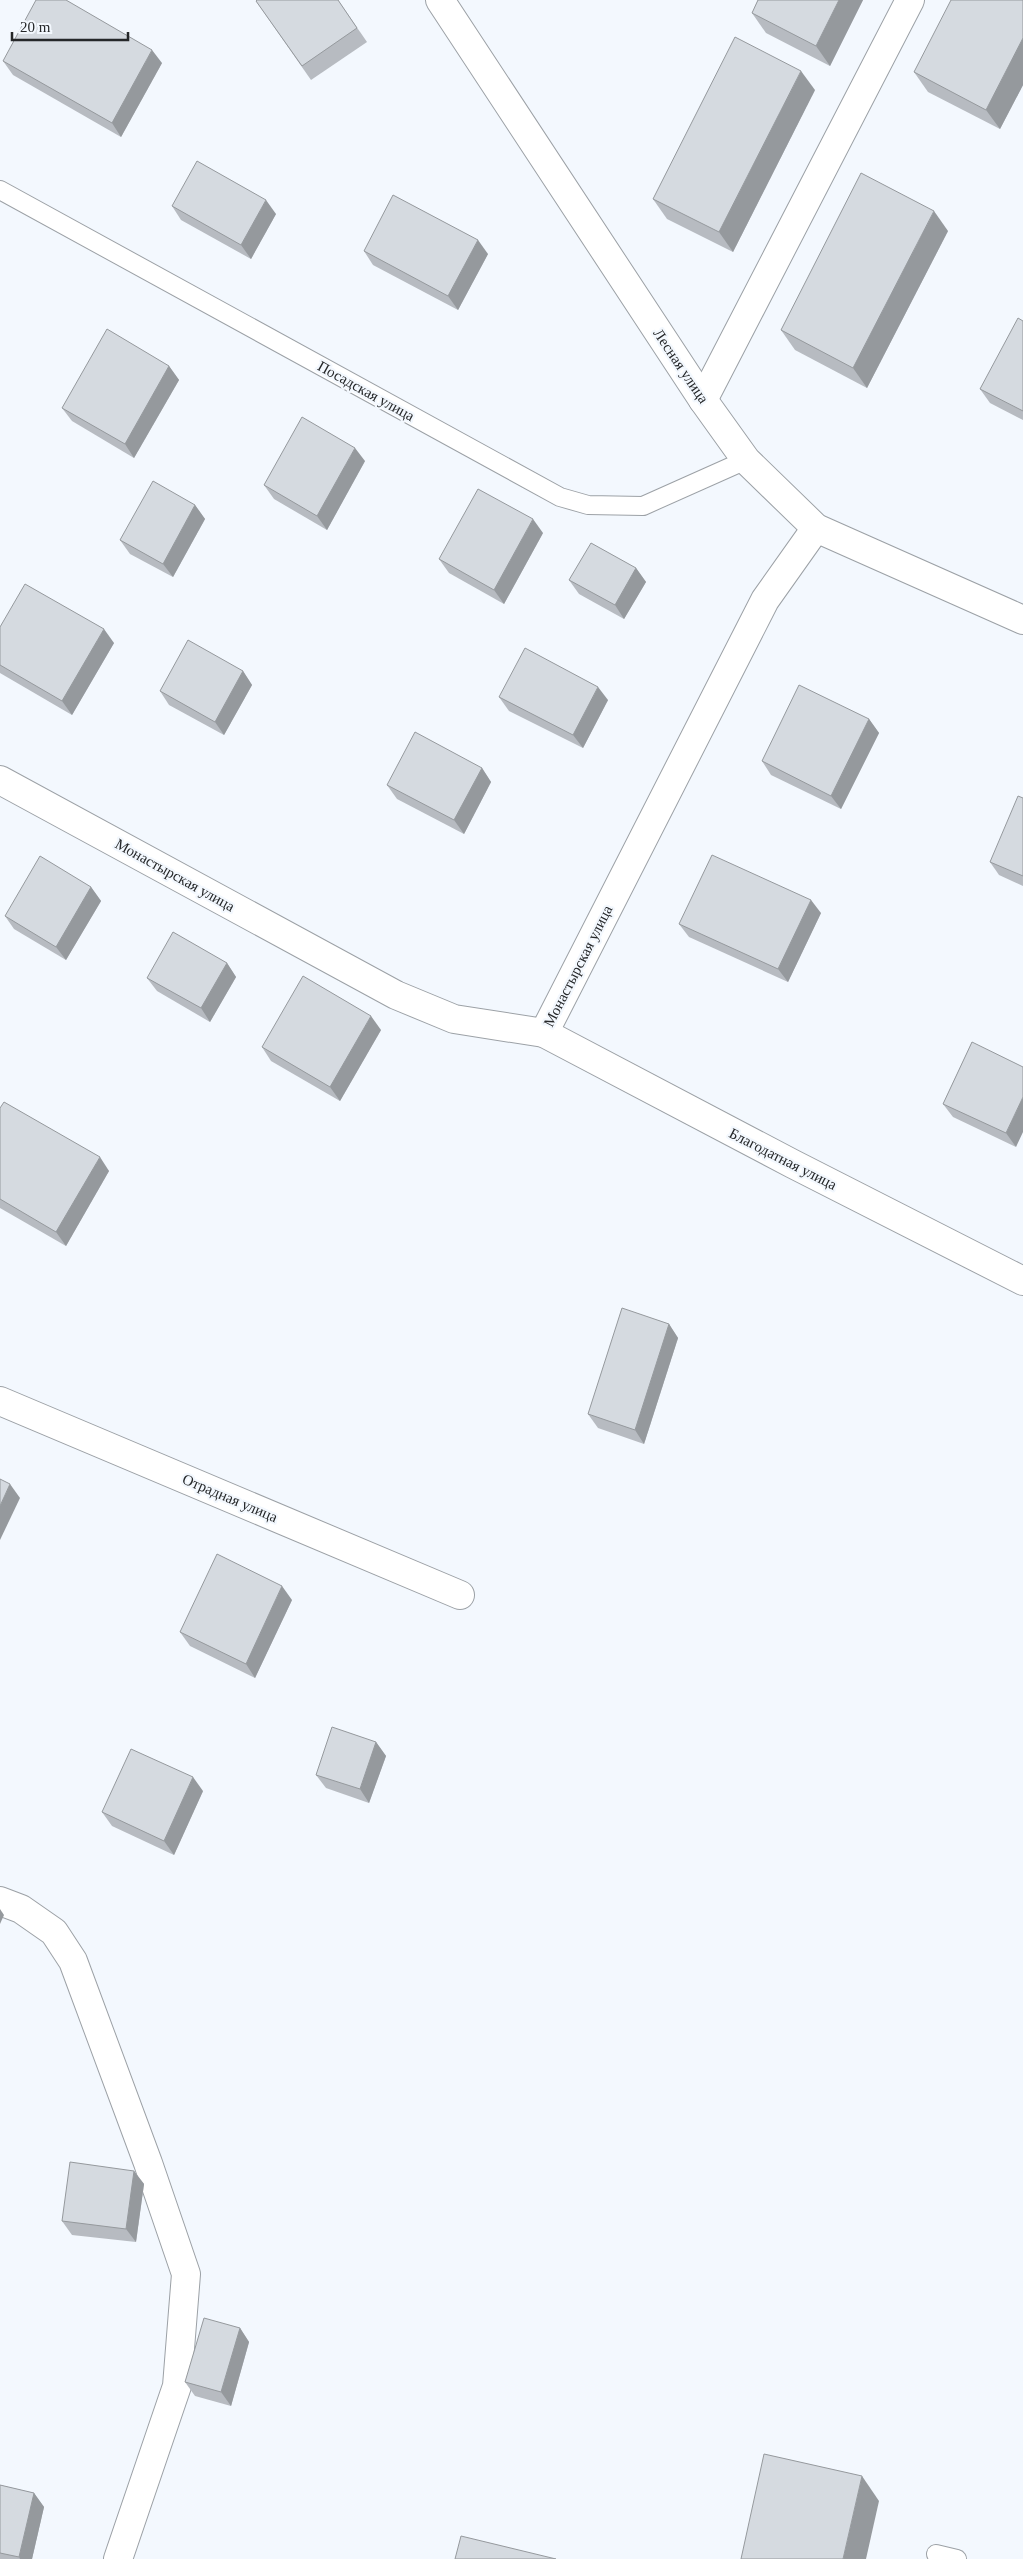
<svg xmlns="http://www.w3.org/2000/svg" width="1023" height="2559" font-family="'Times New Roman',serif">
<style>
.lines{fill:none;stroke-linecap:round;stroke-linejoin:round}
.service-casing{stroke:#9ca1a6;stroke-width:20}
.minor-casing{stroke:#9ca1a6;stroke-width:30}
.service{stroke:#fff;stroke-width:18}
.minor{stroke:#fff;stroke-width:28}
.wall{fill:#b7bbc1}
.shaded-wall{fill:#95999d}
.building{fill:#d5dae0;stroke:#95999d}
.labels{text-anchor:middle;dominant-baseline:central;stroke-width:4.5;stroke-linejoin:round;paint-order:stroke}
.street-label{font-size:15px;fill:#252729;stroke:#f3f8fe}
</style>
<rect width="100%" height="100%" fill="#f3f8fe"/>
<g class="lines">
<g class="service-casing">
<g id="service">
<path d="M0 190 560 497 588 505 643 506 746 460"/>
<path d="M936 2554 957 2559"/>
</g>
</g>
<g class="minor-casing">
<g id="minor">
<path d="M440 0 703 400 746 460 816 528 1023 620"/>
<path d="M703 400 910 0"/>
<path d="M0 780 396 995 454 1019 544 1033 765 600 816 528"/>
<path d="M544 1033 793 1164 1023 1281"/>
<path d="M0 1401 460 1595"/>
<path d="M0 1901 21 1909 54 1932 73 1961 148 2163 186 2274 177 2386 118 2559"/>
</g>
</g>
<use href="#service" class="service"/>
<use href="#minor" class="minor"/>
</g>
<g class="wall">
<path d="M338 0 367 42 311 80 256 1Z"/>
<path d="M758 0H863L830 66 766 33 752 13Z"/>
<path d="M1023 0V85L1000 129 928 92 914 72Z"/>
<path d="M3 61 162 63 121 137 13 75Z"/>
<path d="M815 90 733 252 667 219 653 199Z"/>
<path d="M172 206 276 214 251 259 181 220Z"/>
<path d="M948 231 867 388 795 350 781 330Z"/>
<path d="M364 251 488 254 458 310 373 265Z"/>
<path d="M1023 321V420L990 403 980 389Z"/>
<path d="M169 366 179 380 134 458 72 421 62 408Z"/>
<path d="M365 461 327 530 274 499 264 485Z"/>
<path d="M195 505 205 519 173 577 130 554 120 540Z"/>
<path d="M543 533 504 604 449 573 439 559Z"/>
<path d="M636 568 646 582 624 619 579 594 569 580Z"/>
<path d="M0 627 114 643 72 715 0 673Z"/>
<path d="M243 671 252 685 224 735 169 705 160 691Z"/>
<path d="M499 697 608 700 583 748 509 711Z"/>
<path d="M869 719 879 733 841 809 771 775 762 761Z"/>
<path d="M482 768 491 782 464 834 397 799 387 785Z"/>
<path d="M1023 798V886L999 875 990 862Z"/>
<path d="M91 887 101 901 66 960 14 929 5 916Z"/>
<path d="M821 913 788 982 689 937 679 924Z"/>
<path d="M227 963 236 977 210 1022 157 991 147 978Z"/>
<path d="M381 1030 340 1101 271 1061 262 1047Z"/>
<path d="M972 1042 1016 1147 953 1117 943 1104Z"/>
<path d="M0 1108 109 1171 66 1246 0 1208Z"/>
<path d="M669 1324 678 1338 644 1444 598 1428 588 1414Z"/>
<path d="M292 1600 255 1678 190 1646 180 1632Z"/>
<path d="M376 1742 386 1756 369 1803 326 1788 316 1775Z"/>
<path d="M203 1791 174 1855 112 1826 102 1812Z"/>
<path d="M134 2171 144 2184 136 2242 72 2235 62 2221Z"/>
<path d="M240 2328 249 2342 231 2406 195 2396 185 2382Z"/>
<path d="M0 2485 34 2493 44 2507 32 2559H0Z"/>
</g>
<g class="shaded-wall">
<path d="M839 0H863L830 66 816 46Z"/>
<path d="M1023 38V85L1000 129 986 110Z"/>
<path d="M152 50 162 63 121 137 112 123Z"/>
<path d="M801 71 815 90 733 252 719 232Z"/>
<path d="M266 200 276 214 251 259 241 245Z"/>
<path d="M934 211 948 231 867 388 853 368Z"/>
<path d="M478 240 488 254 458 310 448 296Z"/>
<path d="M169 366 179 380 134 458 125 444Z"/>
<path d="M355 448 365 461 327 530 317 516Z"/>
<path d="M195 505 205 519 173 577 163 564Z"/>
<path d="M533 519 543 533 504 604 494 590Z"/>
<path d="M636 568 646 582 624 619 615 605Z"/>
<path d="M104 629 114 643 72 715 62 701Z"/>
<path d="M243 671 252 685 224 735 215 722Z"/>
<path d="M598 687 608 700 583 748 573 735Z"/>
<path d="M869 719 879 733 841 809 831 796Z"/>
<path d="M482 768 491 782 464 834 454 820Z"/>
<path d="M91 887 101 901 66 960 56 947Z"/>
<path d="M811 900 821 913 788 982 778 969Z"/>
<path d="M227 963 236 977 210 1022 201 1008Z"/>
<path d="M371 1016 381 1030 340 1101 330 1087Z"/>
<path d="M1023 1097V1132L1016 1147 1006 1133Z"/>
<path d="M100 1157 109 1171 66 1246 56 1232Z"/>
<path d="M669 1324 678 1338 644 1444 635 1430Z"/>
<path d="M10 1484 20 1498 0 1540V1506Z"/>
<path d="M282 1586 292 1600 255 1678 246 1664Z"/>
<path d="M376 1742 386 1756 369 1803 360 1789Z"/>
<path d="M193 1777 203 1791 174 1855 164 1841Z"/>
<path d="M0 1909 4 1915 0 1924Z"/>
<path d="M134 2171 144 2184 136 2242 126 2229Z"/>
<path d="M240 2328 249 2342 231 2406 221 2392Z"/>
<path d="M862 2476 879 2501 866 2559H843Z"/>
<path d="M34 2493 44 2507 32 2559H20L19 2557Z"/>
</g>
<g class="building">
<path d="M36 0H66L152 50 112 123 3 61Z"/>
<path d="M257 0H338L357 28 302 66 256 1Z"/>
<path d="M758 0H839L816 46 752 13Z"/>
<path d="M951 0H1023V38L986 110 914 72Z"/>
<path d="M735 37 801 71 719 232 653 199Z"/>
<path d="M197 161 266 200 241 245 172 206Z"/>
<path d="M861 173 934 211 853 368 781 330Z"/>
<path d="M393 195 478 240 448 296 364 251Z"/>
<path d="M1018 318 1023 321V411L980 389Z"/>
<path d="M107 329 169 366 125 444 62 408Z"/>
<path d="M302 417 355 448 317 516 264 485Z"/>
<path d="M153 481 195 505 163 564 120 540Z"/>
<path d="M478 489 533 519 494 590 439 559Z"/>
<path d="M591 543 636 568 615 605 569 580Z"/>
<path d="M25 584 104 629 62 701 0 665V627Z"/>
<path d="M188 640 243 671 215 722 160 691Z"/>
<path d="M525 648 598 687 573 735 499 697Z"/>
<path d="M799 685 869 719 831 796 762 761Z"/>
<path d="M415 732 482 768 454 820 387 785Z"/>
<path d="M1018 796 1023 798V876L990 862Z"/>
<path d="M712 855 811 900 778 969 679 924Z"/>
<path d="M40 856 91 887 56 947 5 916Z"/>
<path d="M173 932 227 963 201 1008 147 978Z"/>
<path d="M303 976 371 1016 330 1087 262 1047Z"/>
<path d="M972 1042 1023 1067V1097L1006 1133 943 1104Z"/>
<path d="M4 1102 100 1157 56 1232 0 1199V1108Z"/>
<path d="M622 1308 669 1324 635 1430 588 1414Z"/>
<path d="M0 1479 10 1484 0 1506Z"/>
<path d="M217 1554 282 1586 246 1664 180 1632Z"/>
<path d="M332 1727 376 1742 360 1789 316 1775Z"/>
<path d="M131 1749 193 1777 164 1841 102 1812Z"/>
<path d="M70 2162 134 2171 126 2229 62 2221Z"/>
<path d="M204 2318 240 2328 221 2392 185 2382Z"/>
<path d="M764 2454 862 2476 843 2559H741Z"/>
<path d="M0 2485 34 2493 19 2557 0 2553Z"/>
<path d="M461 2536 556 2559H455Z"/>
</g>
<g class="labels">
<g class="street-label">
<text transform="translate(681 366) rotate(56)">Лесная улица</text>
<text transform="translate(366 391) rotate(29)">Посадская улица</text>
<text transform="translate(175 875) rotate(29)">Монастырская улица</text>
<text transform="translate(578 966) rotate(-63)">Монастырская улица</text>
<text transform="translate(783 1159) rotate(27)">Благодатная улица</text>
<text transform="translate(230 1498) rotate(23)">Отрадная улица</text>
</g>
</g>
<path d="M12 32v8h116v-8" fill="none" stroke="#252729" stroke-width="2.5"/>
<text x="20" y="32" font-size="15" fill="#252729" stroke="#f3f8fe" stroke-width="4" paint-order="stroke">20 m</text>
</svg>
